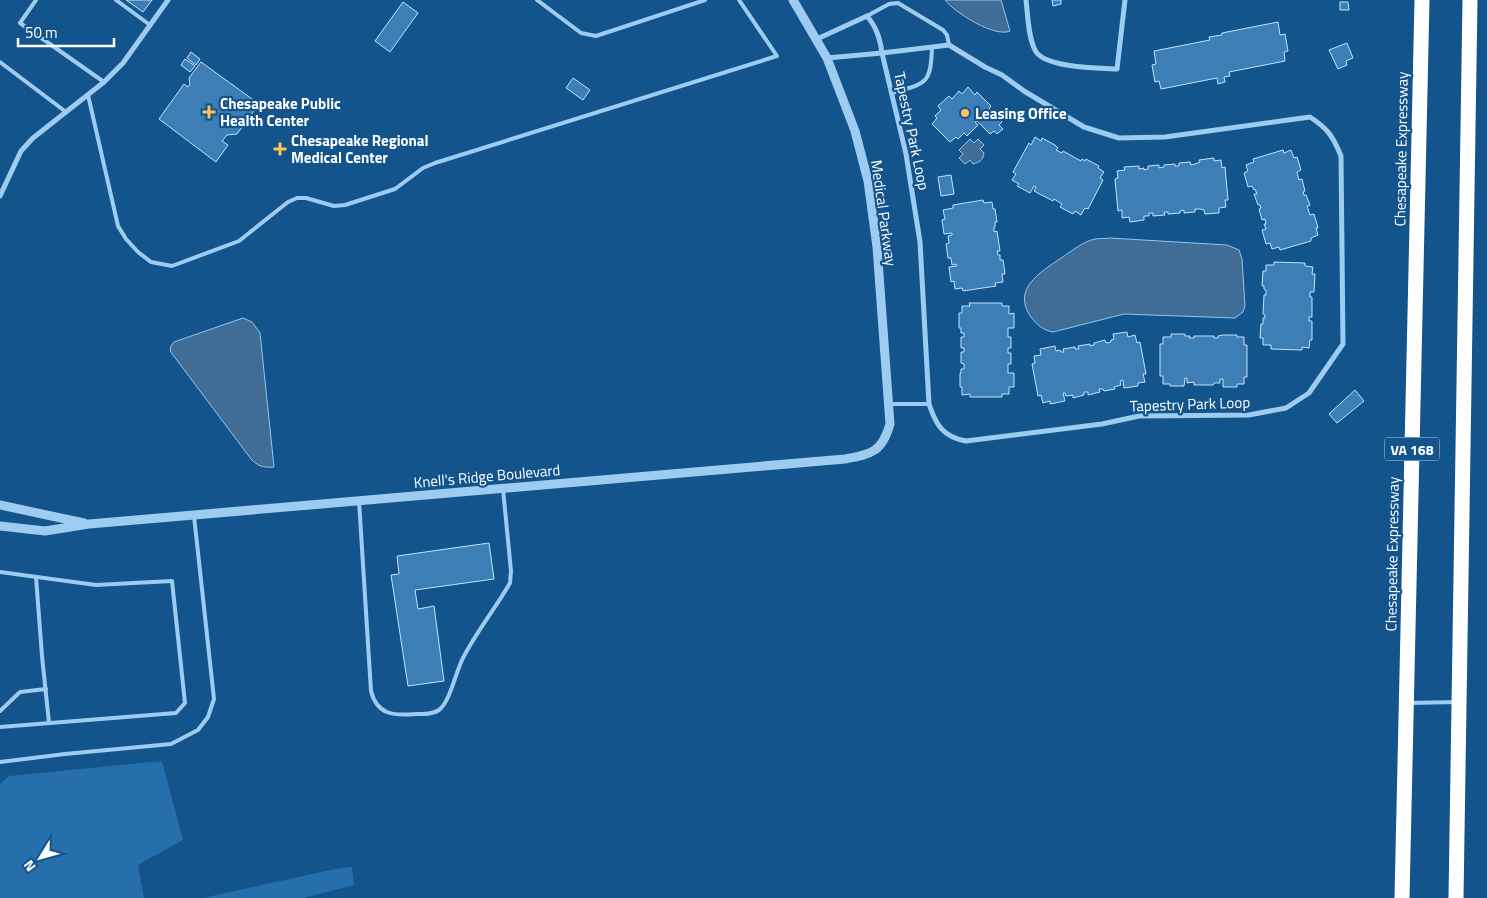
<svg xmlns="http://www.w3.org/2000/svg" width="1487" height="898" font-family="'Titillium Web',sans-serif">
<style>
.green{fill:#266eac}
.water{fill:#3f6d96;stroke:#90c7f3}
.building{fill:#3d7eb6;stroke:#c4e2fc}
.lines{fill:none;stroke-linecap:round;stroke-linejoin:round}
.service{stroke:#9ecbf0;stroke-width:4}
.minor{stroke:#9ecbf0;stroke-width:5}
.tertiary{stroke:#9ecbf0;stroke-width:9}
.motorway{stroke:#fff;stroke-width:15}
.poi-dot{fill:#ffc15d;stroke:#14548d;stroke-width:2}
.labels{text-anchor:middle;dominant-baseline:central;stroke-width:4.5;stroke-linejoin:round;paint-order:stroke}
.shield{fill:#14548d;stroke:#b8ccdd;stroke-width:1}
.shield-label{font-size:14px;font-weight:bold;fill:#fff}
.poi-label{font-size:15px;font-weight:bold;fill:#fff;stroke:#14548d;text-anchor:start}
.street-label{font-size:15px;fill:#fff;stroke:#14548d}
</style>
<rect width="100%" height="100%" fill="#14548d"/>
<g class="green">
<path d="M162 761 183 840 138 865 144 898H0V784L9 776Z"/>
<path d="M352 867 354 885 303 898H203L335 869Z"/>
</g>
<g class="water">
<path d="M945 0H1001L1010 31C995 38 954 12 945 0Z"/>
<path d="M970 139 974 143 978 139 984 145 980 149 984 153C983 161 979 162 973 164L970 160 965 164 959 158 963 154 959 150Z"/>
<path d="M1110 238 1227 245 1239 250 1242 259 1245 306 1243 312 1235 318 1124 314 1053 332C1043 330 1037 325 1031 317 1011 289 1041 272 1061 258 1072 251 1082 242 1095 239 1100 238 1105 239 1110 238Z"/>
<path d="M243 318 252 322 260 333 274 467C263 468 258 466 251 459L170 351 171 346 174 342Z"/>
</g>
<g class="building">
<path d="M126 0H152L143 12Z"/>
<path d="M1052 0H1061V4L1053 6Z"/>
<path d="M403 2 418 13 390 52 375 41Z"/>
<path d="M1340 2H1348L1349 10H1340Z"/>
<path d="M1278 22 1280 35 1285 34 1288 51 1284 52 1285 61 1229 72 1230 76 1224 77 1225 82 1218 84 1217 78 1161 89 1159 81 1155 82 1152 65 1156 64 1154 51 1210 40 1209 37 1222 35V33Z"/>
<path d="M1347 43 1353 58 1346 61 1347 65 1338 69 1329 50Z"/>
<path d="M191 52 200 59 196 65 187 58Z"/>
<path d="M185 59 195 66 190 72 181 65Z"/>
<path d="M201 62 259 104 237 134 227 135 222 141 228 145 216 162 159 119 184 84 188 87 190 84 189 78Z"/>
<path d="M573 78 590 90 583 100 566 88Z"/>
<path d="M968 87 975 95 977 92 991 106 989 109 1002 122 999 125 1003 129 997 134 994 131 990 134 977 121 975 122 978 125 967 136 964 133 958 139 956 137 950 142 932 124 937 118 935 116 941 110 938 106 949 96 952 99 959 91 962 94Z"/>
<path d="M1035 137 1041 141 1042 138 1055 145 1058 148 1056 150 1062 153 1063 151 1081 161 1082 159 1085 161 1086 159 1099 166 1098 168 1104 172 1100 178 1103 180 1088 209 1085 208 1081 215 1075 211 1073 214 1060 207 1062 204 1054 199 1053 201 1034 191 1036 187 1034 186 1030 193 1017 186 1019 184 1012 180 1016 174 1013 172 1029 143 1031 145Z"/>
<path d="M1283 150 1284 153 1291 150 1294 158 1297 157 1301 170 1297 172 1299 180 1302 179 1305 191 1303 192 1304 195H1306L1310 205 1307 206 1310 215 1314 214 1318 228H1316L1318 235 1311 238V241L1280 250 1279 247 1272 249 1270 243 1266 244 1262 230 1266 229 1264 224H1266L1265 219 1262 220 1259 209 1261 208 1260 205H1258L1254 194H1257L1255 189 1254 190 1252 186 1248 187 1244 173 1248 171 1246 165 1254 162 1253 159Z"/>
<path d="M1214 158V161L1221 160 1222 168 1225 167 1228 200H1225L1226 207 1219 208V213L1205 214 1204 210 1200 209H1195V212L1184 213V210L1180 211V213L1168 214V212H1164L1165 215 1153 216V213H1149V216H1144V220L1130 222 1129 217 1122 218V210L1118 211 1115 179 1118 178 1117 171 1125 170 1124 167 1139 166V169L1144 168V170L1148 169V166L1159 165V168L1164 167V165L1175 164V166H1179V163L1190 162 1191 165 1195 164 1200 162 1199 160Z"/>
<path d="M951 175 954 194 941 196 938 177Z"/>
<path d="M983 200 984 203 992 202 993 209H995L997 222H995V227H994V232L997 231 1000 251H997L998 255H1000V260H1003L1005 274H1002L1003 282 995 283 996 286 963 291 962 288 955 289 954 281 951 282 949 267 957 266 956 264 952 265 951 258H948L946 244 949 243 948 236 952 235V233L944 234 942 220 945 219 943 210 953 208V205Z"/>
<path d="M1274 262 1305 263V266L1313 267 1312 274H1315L1314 292H1310V297H1312V317H1309V321H1312V340H1310L1309 348 1302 347V350L1271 349V345H1263V338H1260L1261 324H1263V318H1265V315L1263 314 1264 295H1266V290L1264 289V286H1262L1263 271H1266V265H1274Z"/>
<path d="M969 303H1002V306H1009V314L1014 313V328H1008V337H1011V348H1008V353H1011V364H1008V373H1014V387H1009V394H1002V397H970V394L962 395V387H960V373H961V369H964V364L961 363V352H964V348H961V337H964V333H961V328H959V313H962V306H970Z"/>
<path d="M1127 332 1128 337 1135 335 1137 343 1140 342 1146 374H1143L1145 382 1138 383V386L1124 388 1123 380 1120 381 1121 385 1114 387 1115 389 1104 391 1103 389H1099L1100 392 1088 395V392H1084V395L1073 398V395L1066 396 1065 393H1063L1065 401 1050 404V401L1043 403 1041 395 1038 396 1032 364 1035 363 1034 356 1041 355 1040 349 1055 346 1056 351 1060 350 1061 352H1064L1063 349 1075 347V349H1079L1078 346 1090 344V346L1094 345V343L1105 340 1106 343 1111 342V340L1114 339 1113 334Z"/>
<path d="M1171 334H1185V336H1190L1189 338H1194V336H1214V338H1218V336L1223 335H1237V337H1244V345H1247V377H1244V384H1237V387H1223V379H1220V383H1214L1213 385H1194V382L1187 383V378H1185L1184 386H1170V384H1163V376H1160V344H1163V337H1171Z"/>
<path d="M1355 390 1364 401 1337 423 1329 414Z"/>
<path d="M489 543 494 579 415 590 418 609 434 606 444 681 408 686 391 575 399 574 397 556Z"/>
</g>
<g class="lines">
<g class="service">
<path d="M36 0 20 23 104 82"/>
<path d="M116 0 150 25"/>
<path d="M537 0 581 33 596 36 705 0"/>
<path d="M867 16 889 4 898 3 943 30 947 35 949 45"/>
<path d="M0 62 66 112"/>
<path d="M892 93C926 83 931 85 932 47"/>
<path d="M88 95 118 226 126 239 138 252 151 262 172 266 239 241 288 202 297 198H306L334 206 345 205 395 189 423 168 435 163 777 56 739 0"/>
<path d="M889 404H929"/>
<path d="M359 501 371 691C377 715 394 716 416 714 423 714 432 715 439 710 450 702 456 671 463 658 476 632 495 609 510 583L511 571 503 489"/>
<path d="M0 572 96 585 172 581 185 703 176 713 0 727"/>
<path d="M36 577 42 656 49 723"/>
<path d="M1409 703 1457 702"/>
<path d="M0 711 20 692 46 689"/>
<path d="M0 762 65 754 171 744 198 730 208 717 214 699 194 516"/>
</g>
<g class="minor">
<path d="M1026 0C1028 16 1028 36 1035 50 1043 68 1099 68 1117 69L1125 0"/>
<path d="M817 39 867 16C877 28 880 39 882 53L827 58"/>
<path d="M949 45 985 67 1002 75 1024 91 1084 127 1119 138 1165 137 1310 117C1327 128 1333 136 1341 156L1343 344 1309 393 1286 408 1249 415 1139 416 1102 424 966 441C943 437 936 425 929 404L920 242 906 154 882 53Z"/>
<path d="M0 196 21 151 33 138 104 82 123 63 168 0"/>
</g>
<g class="tertiary">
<path d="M0 505 84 523"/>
<path d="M0 526 45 531 89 524 845 459C872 454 882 452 890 424L877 247 868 181 855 131 827 58 793 0"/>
</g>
<g class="motorway">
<path d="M1402 898 1422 0"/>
<path d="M1456 898 1470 0"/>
</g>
</g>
<g class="poi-dot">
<path d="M206.5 104.5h5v5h5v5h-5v5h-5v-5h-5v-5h5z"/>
<circle cx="965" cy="113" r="5"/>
<path d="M277.5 141.5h5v5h5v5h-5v5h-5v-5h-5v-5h5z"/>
</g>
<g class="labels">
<rect class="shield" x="1384.5" y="437.5" width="55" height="23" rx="4"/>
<g class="shield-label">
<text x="1412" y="449">VA 168</text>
</g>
<g class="poi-label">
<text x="220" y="103">Chesapeake Public<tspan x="220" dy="17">Health Center</tspan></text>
<text x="975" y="113">Leasing Office</text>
<text x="291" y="140">Chesapeake Regional<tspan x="291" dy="17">Medical Center</tspan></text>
</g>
<g class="street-label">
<text transform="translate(912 131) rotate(78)">Tapestry Park Loop</text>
<text transform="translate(1401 149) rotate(-89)">Chesapeake Expressway</text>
<text transform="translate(884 213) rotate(82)">Medical Parkway</text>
<text transform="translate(1190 404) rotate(-2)">Tapestry Park Loop</text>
<text transform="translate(487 476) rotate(-5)">Knell's Ridge Boulevard</text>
<text transform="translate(1392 554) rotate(-89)">Chesapeake Expressway</text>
</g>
</g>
<g transform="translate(40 858) rotate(233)" stroke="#14548d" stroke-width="4" paint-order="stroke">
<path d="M0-4L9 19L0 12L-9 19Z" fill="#ffffff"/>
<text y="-8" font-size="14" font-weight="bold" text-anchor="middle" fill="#ffffff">N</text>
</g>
<path d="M18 38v8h96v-8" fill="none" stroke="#ffffff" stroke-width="2.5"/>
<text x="25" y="38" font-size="15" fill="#ffffff" stroke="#14548d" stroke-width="4" paint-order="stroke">50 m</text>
</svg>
